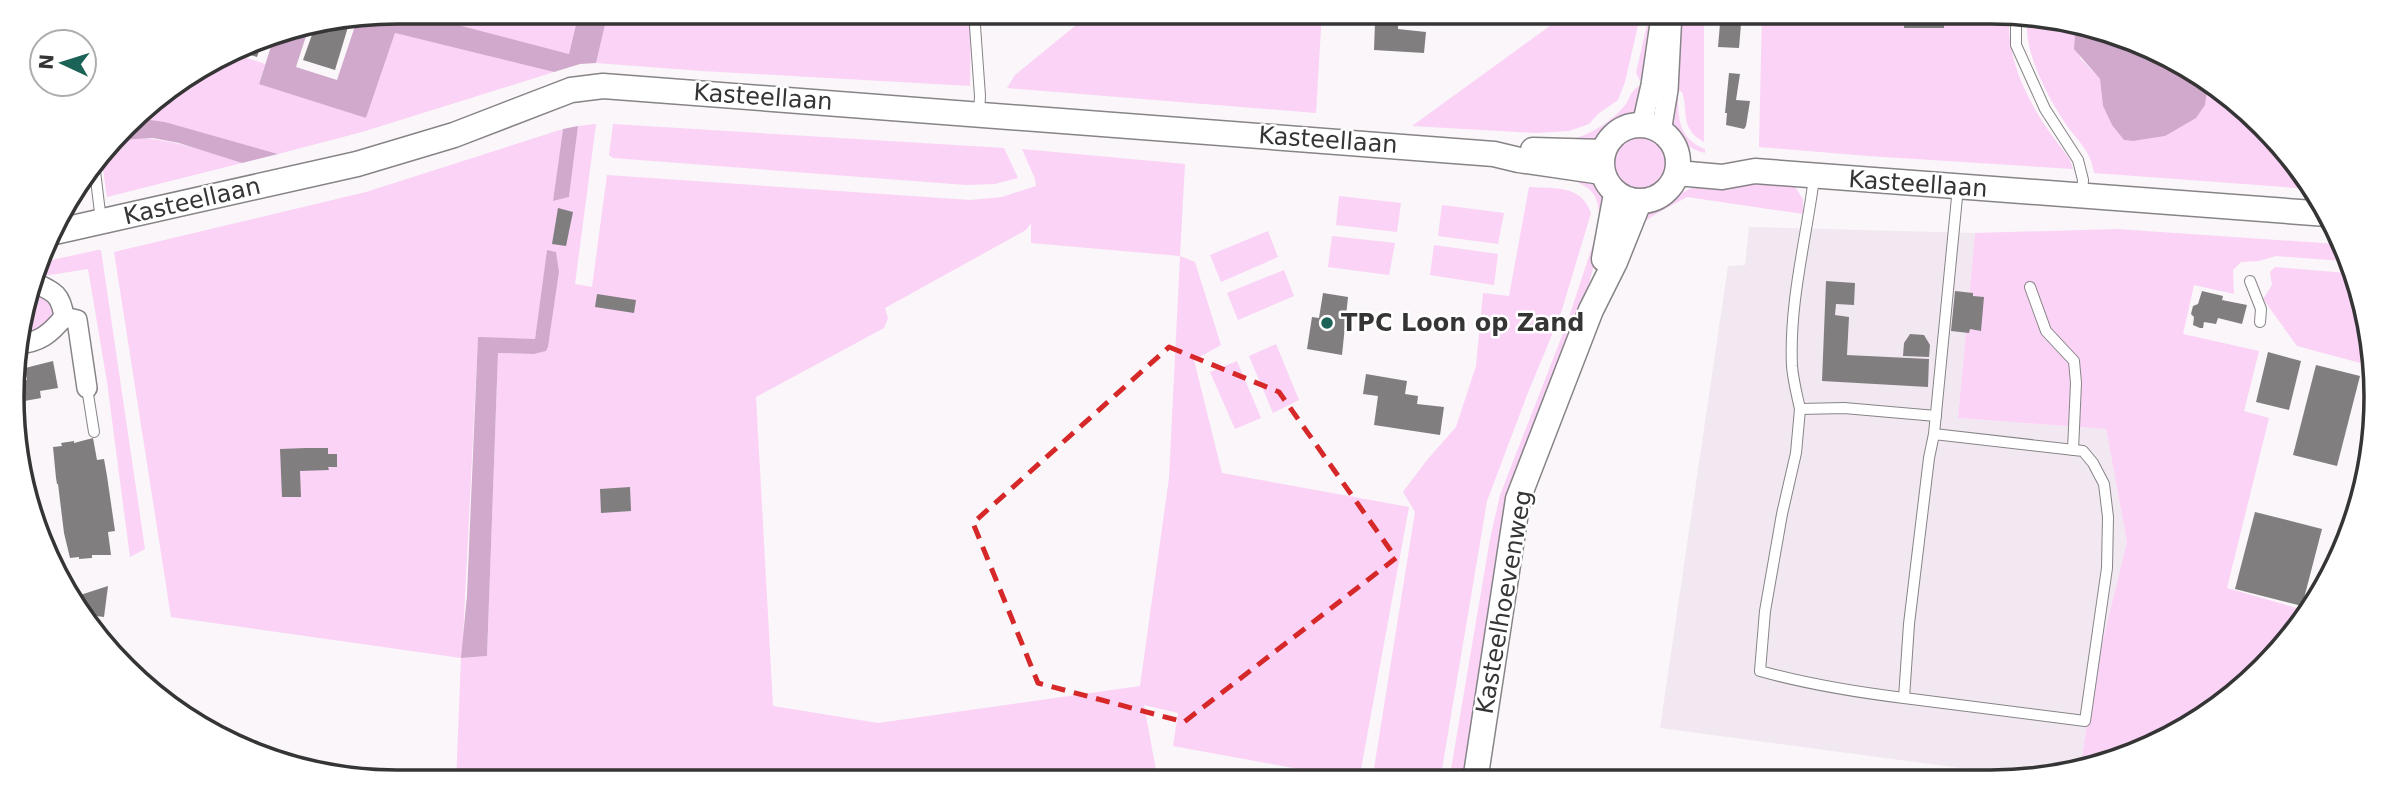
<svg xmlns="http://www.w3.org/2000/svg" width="2388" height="795" font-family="'DejaVu Sans',sans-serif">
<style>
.built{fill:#f2e8f1}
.green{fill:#fad3f6;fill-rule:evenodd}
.water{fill:#d0a9cc}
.building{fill:#817e80}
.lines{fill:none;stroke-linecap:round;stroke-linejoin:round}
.service-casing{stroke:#878487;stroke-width:12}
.minor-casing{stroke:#878487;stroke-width:22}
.tertiary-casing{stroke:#878487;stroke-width:27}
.service{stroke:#fff;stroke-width:10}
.minor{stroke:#fff;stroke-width:19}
.tertiary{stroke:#fff;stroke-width:24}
.marked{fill:none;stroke:#d62828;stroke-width:5;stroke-dasharray:14 9;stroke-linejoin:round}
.poi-dot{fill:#1b6356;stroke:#fff;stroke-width:2.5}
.labels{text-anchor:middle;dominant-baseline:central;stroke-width:5;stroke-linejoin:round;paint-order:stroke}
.street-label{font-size:24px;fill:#363536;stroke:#fff}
.poi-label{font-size:24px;font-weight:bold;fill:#363536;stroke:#fff;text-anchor:start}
.rim{fill:none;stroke:#363536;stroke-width:3.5}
</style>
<rect width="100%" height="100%" fill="#faf6f9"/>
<path class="built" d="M1749 227 1975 233 1958 418 2106 429 2127 542 2096 668 2080 768 2043 779 1660 728 1728 266 1745 265Z"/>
<g class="green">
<path d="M408 12H579L569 54Z"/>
<path d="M608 12H971L970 86 702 71 596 63Z"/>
<path d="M1092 12H1322L1316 113 1007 88 1015 75Z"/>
<path d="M1569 12H1641L1625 82 1618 100 1598 114 1589 124 1569 131 1536 133 1412 126Z"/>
<path d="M1650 12H1656L1645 82 1640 81 1636 73Z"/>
<path d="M1679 12H1704V142C1679 128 1689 112 1682 92L1674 88Z"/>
<path d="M1762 12H1975L1976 15 2009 19C2007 63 2030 106 2056 141 2063 151 2070 156 2073 169L1868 156 1759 147Z"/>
<path d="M2028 17 2080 24 2075 36 2080 58 2100 79 2103 106 2112 125 2124 140 2133 141 2165 136 2209 87 2208 83 2225 92 2310 189 2094 173C2091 152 2080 143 2068 127 2050 102 2021 48 2028 17Z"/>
<path d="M395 33 554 72 362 132 278 154 165 122 136 118 143 108 232 53 265 64 259 83 366 118Z"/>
<path d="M1639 86 1644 88 1635 112 1593 140 1569 139C1587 138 1615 119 1626 104 1630 97 1631 91 1639 86Z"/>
<path d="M1673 95 1678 98C1678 122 1681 140 1705 149V153C1675 146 1669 122 1673 95Z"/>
<path d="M596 124 575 284 592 287 607 175 970 200 1002 197 1036 186 1035 179 1022 149 1185 164 1180 256 1195 262 1221 345 1194 360 1222 473 1409 507 1359 780 1173 746 1178 713 1144 705 1158 781 456 783 461 658 171 617 114 252 366 192 563 129 553 201 569 197 578 126ZM1031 223V243L1180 256 1169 478 1140 686 878 723 773 706 756 397 884 328 888 318 885 308 1026 230ZM547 251 559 273 548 347 546 351 534 354 498 353 487 656 462 658 478 338 535 339Z"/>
<path d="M613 124 1004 148 1018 178 995 184 966 185 613 158 609 155Z"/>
<circle cx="1641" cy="163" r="33"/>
<path d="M131 138C170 138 205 151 242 163L107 197 102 162 119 140Z"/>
<path d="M1569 179 1595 181C1605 197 1607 206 1599 223 1600 196 1594 188 1569 179Z"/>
<path d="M1705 183 1793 184 1803 199V214L1687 197C1673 205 1653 214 1641 225L1645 214C1666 204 1683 189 1705 183Z"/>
<path d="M1529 187C1554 189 1581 184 1591 213L1561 313 1527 395 1487 501 1440 781H1372L1415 512 1403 492 1427 460 1456 427 1476 366 1483 293 1509 296Z"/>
<path d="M1339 196 1401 203 1397 232 1336 225Z"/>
<path d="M1442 205 1504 213 1498 244 1438 236Z"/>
<path d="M2117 229 2337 244 2343 261 2276 256 2259 261 2241 262 2233 270 2234 294 2194 285 2183 334 2259 351 2244 411 2269 418 2227 588 2307 611 2245 687 2161 743 2080 768 2096 668 2127 542 2106 429 1958 418 1975 233Z"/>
<path d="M1268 231 1278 257 1221 282 1210 255Z"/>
<path d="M1596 235 1602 236 1585 298 1508 502 1499 537 1465 781H1449L1490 539 1500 495 1567 323Z"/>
<path d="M1332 236 1395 243 1389 275 1328 267Z"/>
<path d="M1434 245 1498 254 1494 285 1430 275Z"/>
<path d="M98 250H101L145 549 130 557 107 382 88 269 37 277 42 262Z"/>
<path d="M2275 267 2347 273 2372 347 2368 365 2297 346 2263 299 2272 285 2270 272Z"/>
<path d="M1284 270 1294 296 1238 320 1227 293Z"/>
<path d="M39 290 57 309C51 330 37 332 18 338L32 294Z"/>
<path d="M1276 344 1299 400 1273 413 1249 356Z"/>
<path d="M1237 361 1261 418 1235 429 1210 372Z"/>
</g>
<g class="water">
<path d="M397 12H408L569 54 579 12H608L596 63 580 64 554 72 395 33 366 118 259 84 274 37 308 30 296 67 337 80 355 26 345 23Z"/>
<path d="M2080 24 2090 25 2208 83 2205 105 2196 118 2165 136 2133 141 2124 140 2112 125 2103 106 2100 79 2074 49 2075 36Z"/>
<path d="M136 118 165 122 278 154 242 163 179 143 153 138 119 140Z"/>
<path d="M578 126 569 197 553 201 563 129Z"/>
<path d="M547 250 556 252 559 272 548 347 546 351 534 354 498 353 487 656 461 658 467 595 478 337 535 339Z"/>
</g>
<g class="building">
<path d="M998 12H1023V15H1026V24L998 23Z"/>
<path d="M1721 12H1742L1739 48 1718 47Z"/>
<path d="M1905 12H1944V28H1904Z"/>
<path d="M1375 22 1398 24V29L1426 32 1424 53 1374 50Z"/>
<path d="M338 24 348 27 335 70 303 60 314 29Z"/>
<path d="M250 41 261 45 257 57 236 50Z"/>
<path d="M1729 73 1740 74 1736 100 1750 101 1746 126 1744 129 1726 125 1727 113H1725Z"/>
<path d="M558 208 573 212 566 246 552 244Z"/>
<path d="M1826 281 1855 283 1854 305 1836 304 1835 315 1849 317 1847 355 1929 359 1928 387 1822 381Z"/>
<path d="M1955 291 1973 293V296L1984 297 1981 331 1970 329 1969 333 1951 331Z"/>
<path d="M2202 291 2223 296 2222 300 2247 305 2242 324 2218 318 2216 324 2204 322 2203 328H2200L2193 325 2194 317 2191 314 2193 306 2198 304Z"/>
<path d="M1323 293 1348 297 1342 355 1307 349 1312 317 1319 318Z"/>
<path d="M597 294 636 300 634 313 595 307Z"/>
<path d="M1910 334 1924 335 1930 345 1929 357 1903 356 1904 343Z"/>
<path d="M2268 352 2301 361 2289 410 2256 402Z"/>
<path d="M53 361 58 388 40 391 41 398 19 402 18 381 27 380 25 368Z"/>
<path d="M2316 365 2360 376 2337 466 2293 455Z"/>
<path d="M1366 374 1407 381 1405 394 1418 396 1417 404 1444 407 1440 435 1374 425 1378 396 1363 394Z"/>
<path d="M93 438 97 460 104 459 107 476 115 531 108 532 111 555H92V558L79 559V557L70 558 64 533 58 484H57L56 478 53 447 62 446 61 443 74 441V443Z"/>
<path d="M306 448H328V454H337V467H328L329 470 300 471 301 497H282L280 449Z"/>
<path d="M630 487 631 511 601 513 600 489Z"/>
<path d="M2255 512 2322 529 2302 606 2235 589Z"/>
<path d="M108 586 104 617 80 614 77 612 71 598Z"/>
</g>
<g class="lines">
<g class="service-casing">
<g id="service">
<path d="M974 12 980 96 979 113"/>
<path d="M2016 16V45L2045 109 2078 160 2083 180 2082 195"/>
<path d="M95 171 101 221"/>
<path d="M1814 178C1806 240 1789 303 1792 366 1793 380 1797 395 1800 409L1844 408 1936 416"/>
<path d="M2250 281 2261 309 2260 322"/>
<path d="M2030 287 2046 331 2074 361 2076 383 2073 450"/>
<path d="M87 388 94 432"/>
<path d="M1800 409 1796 453 1782 514 1765 611 1760 671C1807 684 1855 692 1904 698"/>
<path d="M1934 434 2083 451 2093 463 2104 484 2108 517 2107 568 2085 721 1904 698 1909 624 1929 458 1934 434 1958 187"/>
</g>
</g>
<g class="minor-casing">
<g id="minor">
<path d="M1642 125 1651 85 1661 17"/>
<path d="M1661 132 1668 90 1672 12"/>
<path d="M64 317 77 320 87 388"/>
<path d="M17 344C39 343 50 334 64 317 61 295 55 292 35 283"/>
</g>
</g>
<g class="tertiary-casing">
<g id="tertiary">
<circle cx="1640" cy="163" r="38"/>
<path d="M1533 150 1603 152"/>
<path d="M1677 173 1722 177 1755 171 2327 214"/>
<path d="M50 233 357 164 454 135 571 90 603 86 1494 154 1519 160 1602 172"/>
<path d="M1604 259 1616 194"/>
<path d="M1475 781 1518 499 1591 310 1615 262 1639 202"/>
</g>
</g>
<use href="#service" class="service"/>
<use href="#minor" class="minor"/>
<use href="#tertiary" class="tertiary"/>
</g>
<path class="marked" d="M1169 347 1279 392 1396 558 1184 722 1038 683 973 523Z"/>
<circle class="poi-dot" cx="1327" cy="323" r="7"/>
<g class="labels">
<g class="street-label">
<text transform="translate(763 97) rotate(4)">Kasteellaan</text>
<text transform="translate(1328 140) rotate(4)">Kasteellaan</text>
<text transform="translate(1918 184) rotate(4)">Kasteellaan</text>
<text transform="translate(192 201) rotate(-13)">Kasteellaan</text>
<text transform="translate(1504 602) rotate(-80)">Kasteelhoevenweg</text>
</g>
<g class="poi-label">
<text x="1341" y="323">TPC Loon op Zand</text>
</g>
</g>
<path d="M0 0H2388V795H0ZM397 24H1991A373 373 0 0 1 2364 397V397A373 373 0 0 1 1991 770H397A373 373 0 0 1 24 397V397A373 373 0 0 1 397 24Z" fill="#fff" fill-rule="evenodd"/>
<path class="rim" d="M397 24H1991A373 373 0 0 1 2364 397V397A373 373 0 0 1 1991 770H397A373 373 0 0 1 24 397V397A373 373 0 0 1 397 24Z"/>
<g transform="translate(63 63) rotate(274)"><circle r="33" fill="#ffffff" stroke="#afaeaf" stroke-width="2"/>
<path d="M0-5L12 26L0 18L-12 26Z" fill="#1b6356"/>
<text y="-10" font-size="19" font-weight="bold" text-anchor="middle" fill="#363536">N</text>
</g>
</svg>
